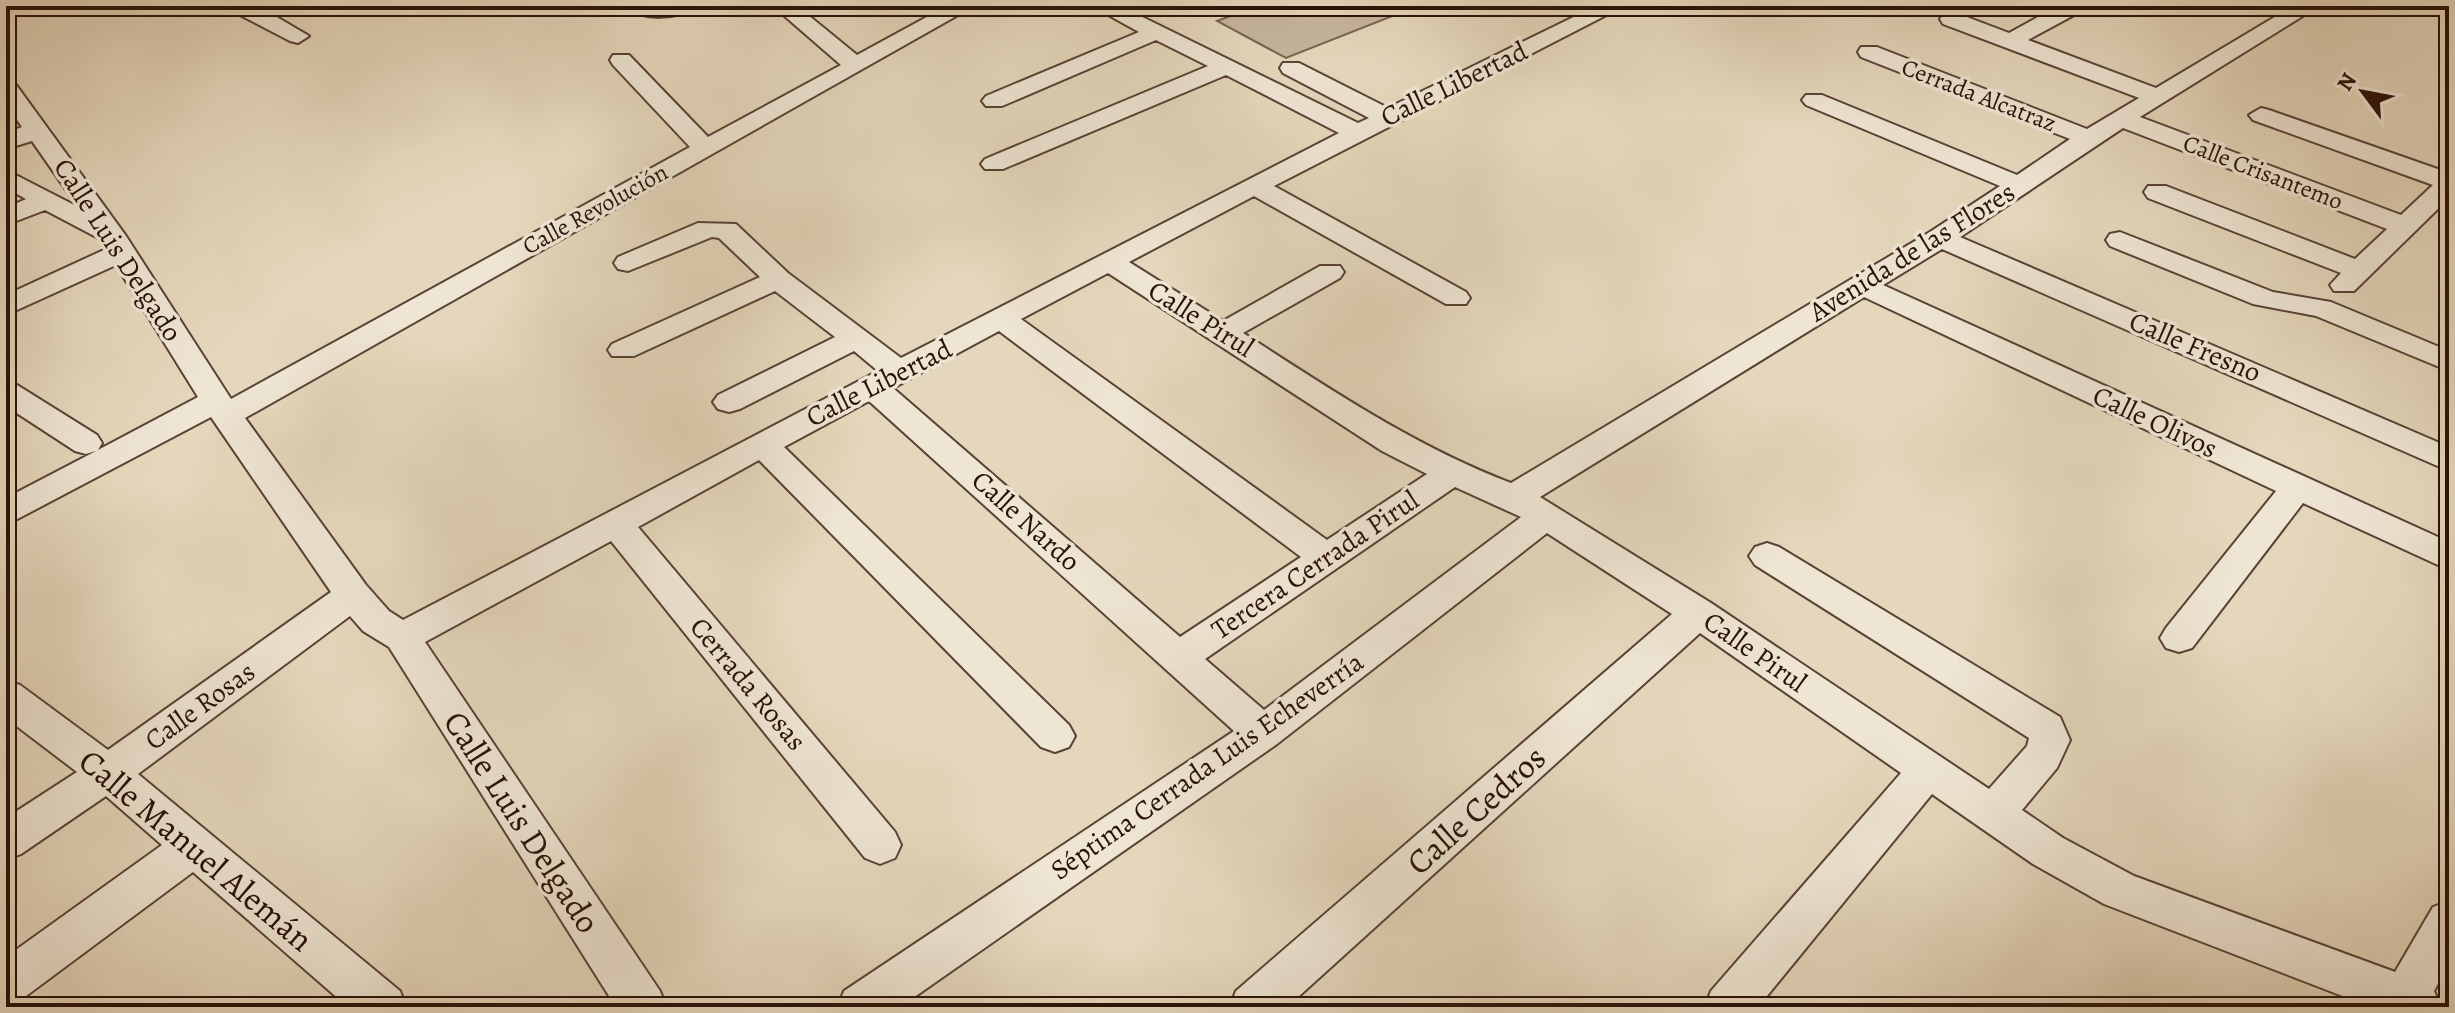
<svg xmlns="http://www.w3.org/2000/svg" width="2455" height="1013" font-family="Alegreya,serif">
<style>
.green{fill:#c5b59d;stroke:#776352;stroke-width:2}
.lines{fill:none;stroke-linecap:round;stroke-linejoin:round}
.minor-casing{stroke:#584235;stroke-width:4}
.minor{fill:#eee5d3;fill-rule:evenodd}
.labels{text-anchor:middle;dominant-baseline:central;stroke-width:7;stroke-linejoin:round;paint-order:stroke}
.far-street-label{font-size:24px;fill:#291108;stroke:#eee5d3}
.street-label{font-size:28px;fill:#291108;stroke:#eee5d3}
.near-street-label{font-size:34px;fill:#291108;stroke:#eee5d3}
</style>
<rect width="100%" height="100%" fill="#e5d7bc"/>
<filter id="stains"><feTurbulence type="fractalNoise" baseFrequency=".0025" numOctaves="4"/><feColorMatrix values="0 0 0 0 .2 0 0 0 0 .09 0 0 0 0 .02 0 0 0 .5 -.17"/></filter>
<radialGradient id="worn" r=".72"><stop offset=".6" stop-color="#630" stop-opacity="0"/><stop offset="1" stop-color="#630" stop-opacity=".3"/></radialGradient>
<path class="green" d="M1257 6H1367L1390 17 1286 58 1217 21Z"/>
<g class="lines">
<g class="minor-casing">
<g id="minor">
<path d="M236 6H258L309 36 298 43 290 41 240 15Z"/>
<path d="M625 6H695C681 20 639 21 625 6Z"/>
<path d="M773 6H797L857 55 947 6H974L245 418 366 585 389 611 403 620 878 371 854 351 740 409 729 412 718 409 713 402 718 395 835 337 775 291 634 356H612L608 350 612 344 760 277 719 238 712 237 628 271 618 269 614 263 618 257 698 223 736 224 788 273 901 358 1339 133 1226 75 1003 169H985L981 164 985 159 1208 66 1156 40 1002 106H986L982 101 986 96 1139 32 1092 6H1120L1358 123 1369 118 1283 73 1280 68 1283 63H1299L1388 108 1596 6H1624L1274 186 1466 292 1470 298 1466 304H1446L1254 196 1129 262 1223 321 1320 266H1340L1344 272 1340 278 1243 333C1330 389 1414 446 1511 483L1930 232 2000 186 1806 105 1802 100 1806 95H1822L2017 175 2070 139 1861 57 1858 52 1861 47H1877L2087 129 2139 98 1943 24 1940 19 1943 14H1959L2009 33 2058 6H2077L2076 14 2028 40 2156 88 2293 6H2319L2140 117 2401 215 2433 185 2253 120 2249 115 2261 108 2269 110 2449 173V198L2354 291H2334L2330 285 2341 273 2148 198 2144 192 2148 186H2166L2355 259 2387 229 2123 128 1960 237 2449 447V471L1942 249 1883 285 2449 542V570L2303 503 2192 648 2179 652 2166 648 2160 638 2166 628 2276 491 1864 297 1540 497 1711 603 1989 789 2027 746 2029 738 1755 565 1749 556 1755 547 1767 543 1779 547 2060 717 2070 740 2057 768 2022 810 2063 838 2134 876 2395 972 2433 907 2449 901V964L2434 991 2441 1007H2371L2104 904 2033 864 1932 794 1758 1007H1705L1711 991 1901 773 1700 633 1287 1007H1230L1236 991 1672 614 1547 533 1277 744 900 1007H838L844 991 1234 731 869 401 784 447 1069 725 1075 736 1069 747 1055 752 1041 747 759 460 638 527 895 832 901 845 895 858 880 864 865 858 611 541 425 642 660 991 666 1007H616L389 647 363 631 350 616 138 774 400 991 406 1007H348L193 872 22 999 6 1006V957L162 845 106 796 21 854 6 860V818L77 772 6 718V681L20 685 108 750 331 592 211 417 6 525V498L96 451 86 454 75 451 6 406V382L17 385 97 435 102 443 98 450 198 397 116 265 6 315V295L106 249 100 239 45 210 6 225V208L26 199 6 188V170L78 207 32 141 6 149V133L22 127 6 104V80L14 82 126 236 231 399 690 147 613 65 610 60 613 55H629L708 137 841 65ZM1108 273 1382 451 1427 474 1327 540 1021 319ZM999 331 1301 557 1180 637 893 388ZM1455 487 1521 517 1264 710 1205 659Z"/>
<path d="M2120 232 2273 292 2331 302 2449 351V371L2316 316 2253 304 2110 246 2106 240 2110 234Z"/>
</g>
</g>
<use href="#minor" class="minor"/>
</g>
<g class="labels">
<g class="far-street-label">
<text transform="translate(1979 95) rotate(21)">Cerrada Alcatraz</text>
<text transform="translate(2263 172) rotate(21)">Calle Crisantemo</text>
<text transform="translate(595 209) rotate(-29)">Calle Revolución</text>
</g>
<g class="street-label">
<text transform="translate(1454 84) rotate(-26)">Calle Libertad</text>
<text transform="translate(118 250) rotate(57)">Calle Luis Delgado</text>
<text transform="translate(1912 252) rotate(-32)">Avenida de las Flores</text>
<text transform="translate(1201 319) rotate(32)">Calle Pirul</text>
<text transform="translate(2195 347) rotate(23)">Calle Fresno</text>
<text transform="translate(879 383) rotate(-27)">Calle Libertad</text>
<text transform="translate(2155 422) rotate(25)">Calle Olivos</text>
<text transform="translate(1026 521) rotate(42)">Calle Nardo</text>
<text transform="translate(1315 565) rotate(-34)">Tercera Cerrada Pirul</text>
<text transform="translate(1755 652) rotate(35)">Calle Pirul</text>
<text transform="translate(748 684) rotate(50)">Cerrada Rosas</text>
<text transform="translate(200 706) rotate(-36)">Calle Rosas</text>
<text transform="translate(1207 766) rotate(-35)">Séptima Cerrada Luis Echeverría</text>
</g>
<g class="near-street-label">
<text transform="translate(1476 810) rotate(-42)">Calle Cedros</text>
<text transform="translate(522 822) rotate(57)">Calle Luis Delgado</text>
<text transform="translate(196 850) rotate(40)">Calle Manuel Alemán</text>
</g>
</g>
<rect width="2455" height="1013" fill="none" stroke="#e5d7bc" stroke-width="32"/>
<rect x="8" y="8" width="2439" height="997" fill="none" stroke="#291108" stroke-width="4"/>
<rect x="16" y="16" width="2423" height="981" fill="none" stroke="#291108" stroke-width="2"/>
<g transform="translate(2363 92) rotate(302)" stroke="#eee5d3" stroke-width="6" paint-order="stroke">
<path d="M0-6L14 30L0 20L-14 30Z" fill="#291108"/>
<text y="-12" font-size="22" font-weight="bold" text-anchor="middle" fill="#291108">N</text>
</g>
<rect width="100%" height="100%" filter="url(#stains)"/>
<rect width="100%" height="100%" fill="url(#worn)"/>
</svg>
